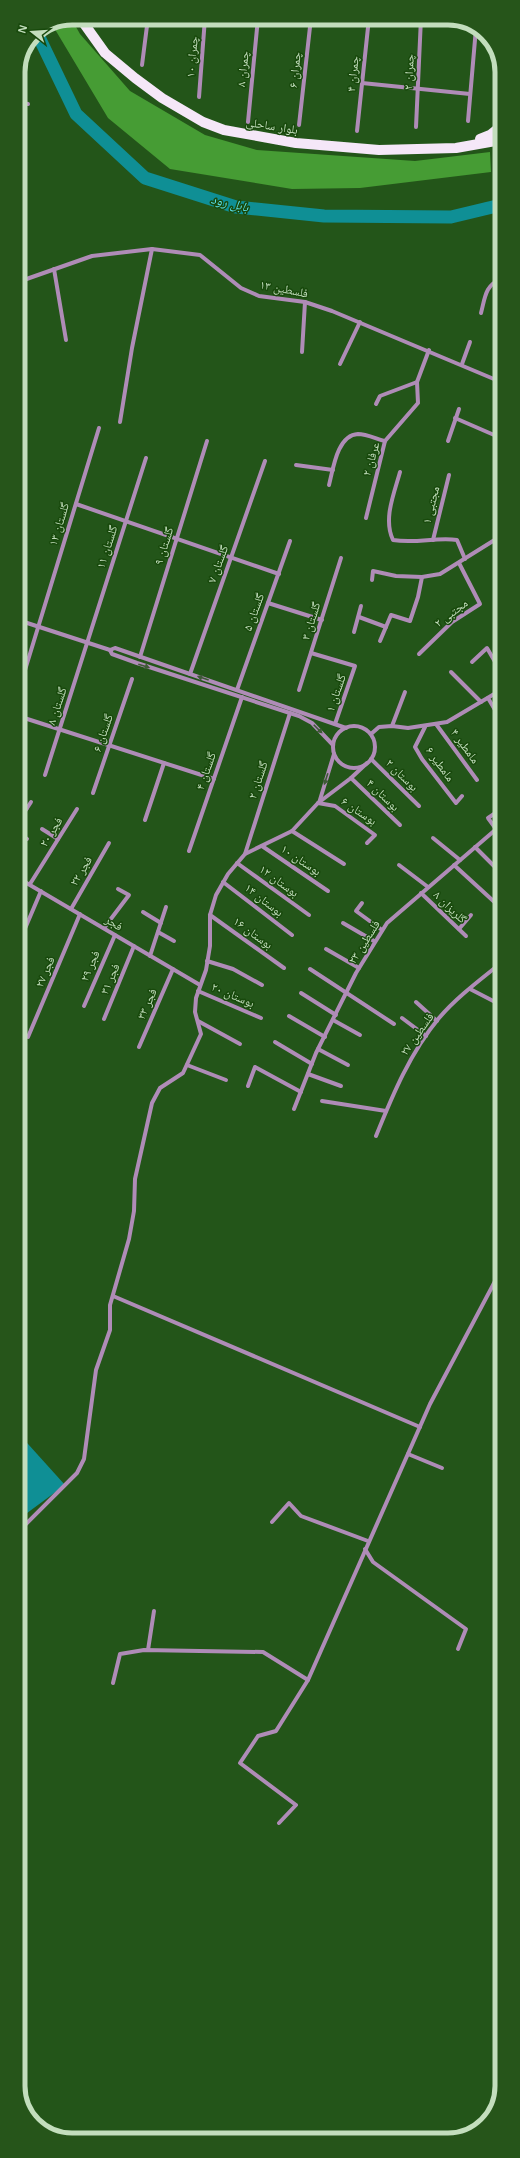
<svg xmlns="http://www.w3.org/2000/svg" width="520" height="2158" font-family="Helvetica,'Noto Naskh Arabic',sans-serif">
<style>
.forest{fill:#469c34}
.water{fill:#0f8f95}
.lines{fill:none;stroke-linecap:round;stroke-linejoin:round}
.river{stroke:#0f8f95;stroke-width:13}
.street{stroke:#af8cb7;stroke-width:4}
.primary{stroke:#f5e7f8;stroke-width:10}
.oneway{fill:#3e5a37}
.labels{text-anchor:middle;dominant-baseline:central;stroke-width:3;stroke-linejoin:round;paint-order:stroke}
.street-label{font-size:12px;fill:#c3debd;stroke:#18490c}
.water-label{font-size:13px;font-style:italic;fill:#59dfe7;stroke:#18490c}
.rim{fill:none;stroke:#c3debd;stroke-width:5}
</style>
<rect width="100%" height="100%" fill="#235519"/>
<path class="forest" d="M71 18 80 34 130 91 205 135 257 150 415 161 490 152 491 172 360 188 292 189 170 169 108 118 53 26Z"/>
<path class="water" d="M19 1434 65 1485 19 1519Z"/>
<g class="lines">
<path class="river" d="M37 33 76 114 145 178 236 207 324 216 451 217 501 205"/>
<g class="street">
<path d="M142 65 148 18"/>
<path d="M18 73H20"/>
<path d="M362 83 470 94"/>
<path d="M199 97 205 18"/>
<path d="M18 102 28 104"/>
<path d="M468 121 476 28"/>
<path d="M248 122 258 18"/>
<path d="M299 125 311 18"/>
<path d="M416 127 421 18"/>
<path d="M357 131 369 18"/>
<path d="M54 269 66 340"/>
<path d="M18 282 92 256 152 249 200 255 241 288 259 296 305 302 332 311 501 382"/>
<path d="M481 313C485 298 485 285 501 279"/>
<path d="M302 352 305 302"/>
<path d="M340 364 360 322"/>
<path d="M462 364 470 342"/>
<path d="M376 404 380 396 417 382"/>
<path d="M455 418 501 438"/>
<path d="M120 422 132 348 152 249"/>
<path d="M448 441 459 409"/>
<path d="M296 465 333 470"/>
<path d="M400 472C394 494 383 519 393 540 415 544 436 537 457 540L465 559"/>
<path d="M329 485C333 470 337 435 358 434 366 434 377 439 385 441"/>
<path d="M76 504 279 574"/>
<path d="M366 518 385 441 418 403 417 382 429 350"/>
<path d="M18 540 24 541"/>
<path d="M433 540 449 475"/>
<path d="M372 580 373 571 396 576 422 577 440 574 501 536"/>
<path d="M268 603 322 620"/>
<path d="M359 617 386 627"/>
<path d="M18 620 110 650 115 648 346 728"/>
<path d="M354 632 361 606"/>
<path d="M380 641 391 615 410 621 418 597 422 577"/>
<path d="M110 650 112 654 137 663 299 716 312 723 333 745"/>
<path d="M311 653 355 666 335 724"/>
<path d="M419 654 452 622 480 604 459 563"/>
<path d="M140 657 207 441"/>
<path d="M472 662 487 648 501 672"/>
<path d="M451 672 481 702"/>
<path d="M190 674 265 461"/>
<path d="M237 690 290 541"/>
<path d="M299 690 341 558"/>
<path d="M18 693 99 428"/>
<path d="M488 698 501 720"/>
<path d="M18 716 214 779"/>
<path d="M436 724 477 780"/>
<path d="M392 726 405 692"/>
<circle cx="354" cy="747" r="21"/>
<path d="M425 727 415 747 422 759 456 803 462 796"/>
<path d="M371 734 379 727 392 726 408 728 447 722 501 690"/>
<path d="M371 759 419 806"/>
<path d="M45 775 146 458"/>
<path d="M351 778 400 825"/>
<path d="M93 793 132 679"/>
<path d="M18 801 27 808"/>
<path d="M318 803 335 806 375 835 367 843"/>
<path d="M319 803 334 754"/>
<path d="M494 814 488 818 496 829"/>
<path d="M145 820 164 763"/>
<path d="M18 822 31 802"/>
<path d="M42 829 58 839"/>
<path d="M292 831 344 864"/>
<path d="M18 833 27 839"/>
<path d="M433 838 460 860"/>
<path d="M262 846 328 891"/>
<path d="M475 847 501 873"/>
<path d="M189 851 242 697"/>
<path d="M245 854 290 713"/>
<path d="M237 863 309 915"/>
<path d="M399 865 428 887"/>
<path d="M454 865 501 908"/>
<path d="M18 878 200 985"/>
<path d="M223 882 292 935"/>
<path d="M30 884 77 809"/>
<path d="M421 893 466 936"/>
<path d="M362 903 356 911 382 930"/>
<path d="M71 909 109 843"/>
<path d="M143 912 161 923"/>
<path d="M210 915 284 968"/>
<path d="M343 923 374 941"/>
<path d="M104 928 129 895 118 889"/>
<path d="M459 929 471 915"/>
<path d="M158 932 174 941"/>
<path d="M18 945 41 891"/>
<path d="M326 949 359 968"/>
<path d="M150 956 166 907"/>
<path d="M207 961 233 969 262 985"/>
<path d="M310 969 394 1024"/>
<path d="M470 989 501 1005"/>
<path d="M198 991 261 1018"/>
<path d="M301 993 336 1015"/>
<path d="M416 1002 437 1021"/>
<path d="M84 1006 115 935"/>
<path d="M289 1016 325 1037"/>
<path d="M402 1018 426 1036"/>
<path d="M104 1019 134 946"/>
<path d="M333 1020 360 1035"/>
<path d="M198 1021 240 1044"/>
<path d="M28 1037 80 914"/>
<path d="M275 1042 312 1064"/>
<path d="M139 1047 173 969"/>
<path d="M318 1049 348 1065"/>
<path d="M187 1065 226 1080"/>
<path d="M308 1074 341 1086"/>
<path d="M248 1086 255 1067 301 1092"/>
<path d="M322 1101 386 1111"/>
<path d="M294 1109 316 1053 356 973 387 923 501 825"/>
<path d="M376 1136C393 1094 410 1053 439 1018 457 997 480 980 501 963"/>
<path d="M113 1296 420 1427"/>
<path d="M408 1454 442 1468"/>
<path d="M272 1522 289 1503 301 1516 368 1541"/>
<path d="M19 1531 77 1473 84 1459 96 1370 110 1330V1305L129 1239 134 1211 135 1179 152 1103 160 1088 183 1073 201 1034 195 1012 196 998 206 970 210 946V915L216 895 228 874 245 854 292 831 318 803 351 778 367 763"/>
<path d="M365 1549 373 1562 466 1629 458 1649"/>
<path d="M148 1650 154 1611"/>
<path d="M113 1683 120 1654 144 1650 263 1652 308 1680"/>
<path d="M279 1823 296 1805 240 1763 258 1736 276 1731 308 1680 430 1404 502 1268"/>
</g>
<g class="primary">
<path d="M80 18 105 53 135 78 162 98 203 122 224 130 296 143 379 150 456 148 501 140"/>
<path d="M480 139 490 135 501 126"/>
<path d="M501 491V525"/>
</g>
</g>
<defs><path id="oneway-solid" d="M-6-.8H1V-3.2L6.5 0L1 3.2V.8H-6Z"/></defs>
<g class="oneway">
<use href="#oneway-solid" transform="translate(144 666) rotate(18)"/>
<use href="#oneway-solid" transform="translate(203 678) rotate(-161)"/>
<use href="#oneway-solid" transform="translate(318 729) rotate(45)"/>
<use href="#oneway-solid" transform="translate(326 779) rotate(108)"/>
</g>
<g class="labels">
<g class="street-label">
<text transform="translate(192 57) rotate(-85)">چمران ۱۰</text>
<text transform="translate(243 69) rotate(-84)">چمران ۸</text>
<text transform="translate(295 70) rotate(-84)">چمران ۶</text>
<text transform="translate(409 72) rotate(-87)">چمران ۲</text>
<text transform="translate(353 74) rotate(-84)">چمران ۴</text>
<text transform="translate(272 126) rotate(9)">بلوار ساحلی</text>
<text transform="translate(284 289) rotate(11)">فلسطین ۱۳</text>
<text transform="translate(371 459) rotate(-74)">عرفان ۲</text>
<text transform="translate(431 505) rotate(-76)">مجتبی ۱</text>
<text transform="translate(59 524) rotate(-73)">گلستان ۱۳</text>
<text transform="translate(164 546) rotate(-73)">گلستان ۹</text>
<text transform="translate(107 547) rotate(-72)">گلستان ۱۱</text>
<text transform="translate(218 564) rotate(-70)">گلستان ۷</text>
<text transform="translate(254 612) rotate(-70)">گلستان ۵</text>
<text transform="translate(451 613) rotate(-37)">مجتبی ۲</text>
<text transform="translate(311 621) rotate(-73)">گلستان ۳</text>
<text transform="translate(336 693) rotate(-71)">گلستان ۱</text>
<text transform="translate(57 706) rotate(-72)">گلستان ۸</text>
<text transform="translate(103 733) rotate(-71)">گلستان ۶</text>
<text transform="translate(465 746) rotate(54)">مامطیر ۴</text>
<text transform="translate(440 764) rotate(54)">مامطیر ۶</text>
<text transform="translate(206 771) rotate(-71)">گلستان ۴</text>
<text transform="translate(402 775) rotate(45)">بوستان ۲</text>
<text transform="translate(258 780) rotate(-72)">گلستان ۲</text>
<text transform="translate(383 795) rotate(44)">بوستان ۴</text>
<text transform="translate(359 811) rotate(34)">بوستان ۶</text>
<text transform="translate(51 832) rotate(-58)">فجر ۲۰</text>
<text transform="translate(301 860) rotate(34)">بوستان ۱۰</text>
<text transform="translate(81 871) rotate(-59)">فجر ۲۲</text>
<text transform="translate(279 881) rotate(36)">بوستان ۱۲</text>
<text transform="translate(264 900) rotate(38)">بوستان ۱۴</text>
<text transform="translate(450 907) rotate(44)">گلریزان ۸</text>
<text transform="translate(114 923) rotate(31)">فجر</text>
<text transform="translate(253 933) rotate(36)">بوستان ۱۶</text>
<text transform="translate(364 942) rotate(-58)">فلسطین ۲۳</text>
<text transform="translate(90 966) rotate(-67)">فجر ۲۹</text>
<text transform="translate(45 972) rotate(-67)">فجر ۲۷</text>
<text transform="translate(110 979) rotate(-67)">فجر ۳۱</text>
<text transform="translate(233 995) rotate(23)">بوستان ۲۰</text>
<text transform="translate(147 1004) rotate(-66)">فجر ۳۳</text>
<text transform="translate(417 1034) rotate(-55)">فلسطین ۲۷</text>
</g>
<g class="water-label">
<text transform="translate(230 203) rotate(13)">بابل رود</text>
</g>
</g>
<path d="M0 0H520V2158H0ZM72 25H448A47 47 0 0 1 495 72V2086A47 47 0 0 1 448 2133H72A47 47 0 0 1 25 2086V72A47 47 0 0 1 72 25Z" fill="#26551a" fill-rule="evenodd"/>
<path class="rim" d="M72 25H448A47 47 0 0 1 495 72V2086A47 47 0 0 1 448 2133H72A47 47 0 0 1 25 2086V72A47 47 0 0 1 72 25Z"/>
<g transform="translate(32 32) rotate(287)" stroke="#18490c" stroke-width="3" paint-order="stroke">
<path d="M0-3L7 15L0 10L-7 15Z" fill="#c3debd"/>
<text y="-6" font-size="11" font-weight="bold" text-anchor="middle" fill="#c3debd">N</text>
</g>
</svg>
